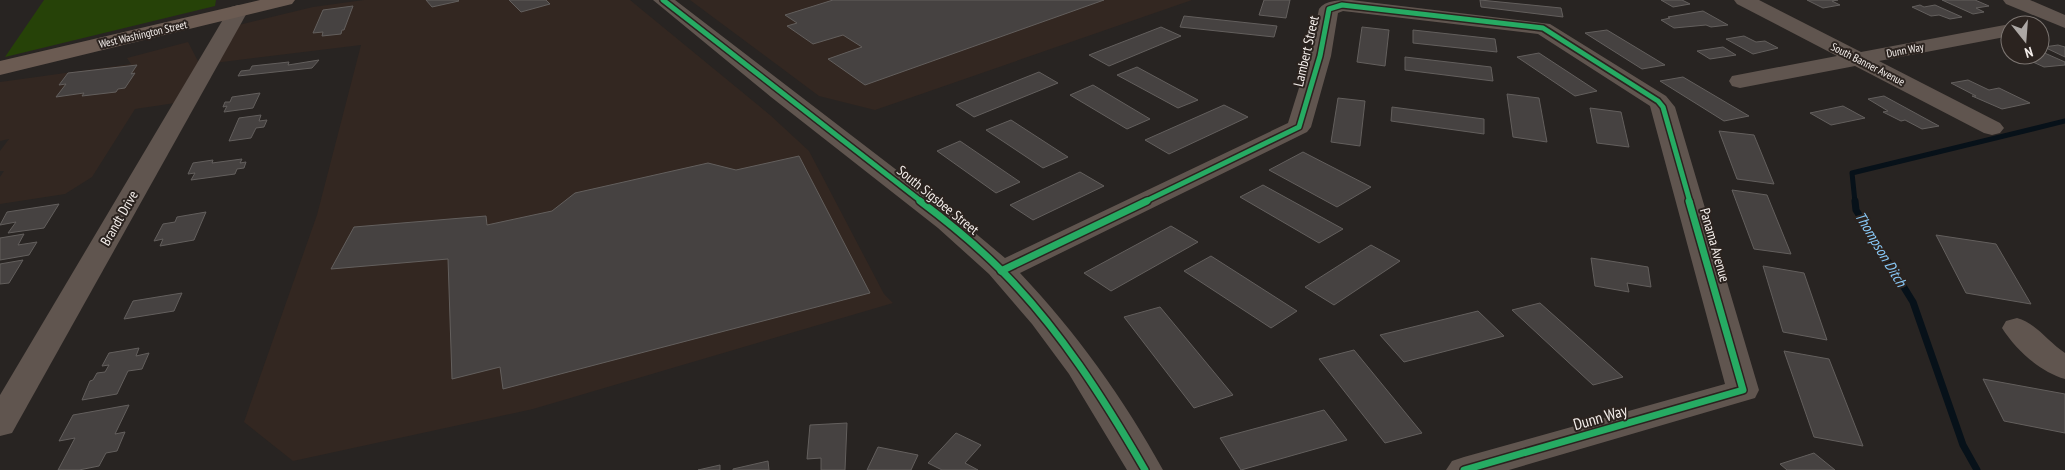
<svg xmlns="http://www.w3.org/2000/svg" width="2065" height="470" font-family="'PT Sans Narrow',sans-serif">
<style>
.built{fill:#332721}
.green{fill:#264208}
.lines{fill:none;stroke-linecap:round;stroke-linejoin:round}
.stream-far1{stroke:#071119;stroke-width:5}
.stream{stroke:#071119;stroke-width:7}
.building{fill:#464241;stroke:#635f5d}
.minor{fill:#60554f;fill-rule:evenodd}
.major{fill:#6b5b52;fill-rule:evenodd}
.cycleway-far1-casing{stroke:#2b231f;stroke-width:8}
.cycleway-casing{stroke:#2b231f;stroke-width:10}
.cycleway-far1{stroke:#26ab63;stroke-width:5}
.cycleway{stroke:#26ab63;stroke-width:7}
.labels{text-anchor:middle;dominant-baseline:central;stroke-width:4;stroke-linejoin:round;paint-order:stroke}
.far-street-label{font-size:11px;fill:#f5efec;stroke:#2b231f}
.street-label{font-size:14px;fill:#f5efec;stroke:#2b231f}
.water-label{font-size:15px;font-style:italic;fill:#88c9f8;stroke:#2b231f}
.near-street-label{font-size:16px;fill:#f5efec;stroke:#2b231f}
</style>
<rect width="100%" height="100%" fill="#282422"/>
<g class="built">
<path d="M364 0H630L770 115 809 151 884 294 893 303 533 409 293 461 244 422 317 215 361 45 214 63 239 25 313 7Z"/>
<path d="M690 0H1192L875 110 819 96Z"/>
<path d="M188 42 201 67 182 102 135 109 92 177 65 194 0 204V177L4 171H0V151L9 139 0 141V82L131 64 127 58Z"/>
</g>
<path class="green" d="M44 0H216L215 6 5 57Z"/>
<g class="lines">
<path class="stream-far1" d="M1855 202 1852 173 2065 121"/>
<path class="stream" d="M1855 201 1856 210 1913 302 1963 445 1977 470"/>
</g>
<g class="building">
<path d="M426 0H458L459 1 432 7Z"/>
<path d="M509 0H546L550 4 521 12Z"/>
<path d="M833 0H1104L865 85 828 59 862 47 843 35 813 44 787 26 797 23 785 15Z"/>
<path d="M1264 0H1290L1286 18 1259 15Z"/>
<path d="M1480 0 1561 8 1563 17 1481 7Z"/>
<path d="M1661 0H1682L1690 4 1673 7Z"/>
<path d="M1807 0H1838L1832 1 1840 5 1823 8Z"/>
<path d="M1942 0H1975L1989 6 1976 8 1984 12 1973 14Z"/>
<path d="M1920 5 1924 7 1935 5 1962 17 1950 19 1939 15 1931 16 1912 7Z"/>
<path d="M353 6 344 30H342L341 34 322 36 323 32 313 33 323 10Z"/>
<path d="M1703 11 1728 25 1711 27 1706 25 1674 28 1661 20 1670 18 1668 17Z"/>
<path d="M1184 16 1277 26 1274 37 1180 27Z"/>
<path d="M1161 27 1181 36 1109 66 1089 55Z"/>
<path d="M1362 27 1389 30 1385 66 1357 62Z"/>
<path d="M1413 30 1495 39 1497 52 1413 43Z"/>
<path d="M1607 30 1665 65 1642 69 1585 33Z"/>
<path d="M1744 36 1756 42 1765 41 1778 48 1753 54 1726 39Z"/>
<path d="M2058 45 2065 47V57L2044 47Z"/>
<path d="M1723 47 1736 55 1710 59 1697 51Z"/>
<path d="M2040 51 2065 62V65L2044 67 2024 58 2040 55Z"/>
<path d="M1539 53 1597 91 1575 96 1517 57Z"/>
<path d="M1405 57 1491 67 1493 81 1405 70Z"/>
<path d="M319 60 312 68 238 76 241 71 250 70 252 66 289 62 288 65Z"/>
<path d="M137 65 131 74 135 73 125 88 118 89 116 92 82 96 84 93 56 97 66 84 59 85 68 73Z"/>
<path d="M1137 67 1198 100 1178 108 1117 75Z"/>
<path d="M1039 72 1058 83 974 117 956 105Z"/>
<path d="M1683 77 1749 116 1724 121 1660 81Z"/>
<path d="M1968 80 1989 90 1999 88 2030 103 2002 109 1972 96H1976L1951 83Z"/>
<path d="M1093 85 1150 119 1127 129 1070 95Z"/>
<path d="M260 93 253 108 224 112 227 106 223 107 225 102H230L232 97Z"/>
<path d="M1507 94 1539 98 1547 142 1513 137Z"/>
<path d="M1884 96 1939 126 1922 129 1905 120 1901 121 1883 112 1888 111 1868 99Z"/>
<path d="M1338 98 1365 101 1360 146 1331 142Z"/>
<path d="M1224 105 1248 117 1169 154 1145 140Z"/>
<path d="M1843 106 1865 118 1831 125 1810 113Z"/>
<path d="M1392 107 1484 119V134L1391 121Z"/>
<path d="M1590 108 1621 112 1629 147 1597 143Z"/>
<path d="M261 115 259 121 267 120 264 127 256 128 251 138 229 141 239 118Z"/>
<path d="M1011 120 1068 157 1043 168 986 130Z"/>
<path d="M1719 131 1754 135 1774 184 1737 179Z"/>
<path d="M960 141 1020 182 996 193 937 151Z"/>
<path d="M1303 152 1371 187 1337 207 1269 170Z"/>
<path d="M799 156 870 293 503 389 500 367 452 379 448 259 331 269 354 227 486 216 487 225 552 211 575 193 708 163 736 170Z"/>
<path d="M242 159 240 163 246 162 244 168 237 169 235 174 191 180 195 173 188 174 193 163 213 160 212 163Z"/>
<path d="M1080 172 1104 186 1033 220 1010 205Z"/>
<path d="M1263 185 1343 229 1319 243 1240 197Z"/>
<path d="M1732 190 1767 195 1791 254 1754 249Z"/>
<path d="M59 204 44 228 8 233 16 222 0 225 7 212Z"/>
<path d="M206 212 194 240 160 246 163 239 154 241 163 224 175 222 177 217Z"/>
<path d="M1171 226 1198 242 1111 291 1084 273Z"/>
<path d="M24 234 18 245 37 242 29 255 0 260V238Z"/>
<path d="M1936 235 1996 244 2031 304 1966 293Z"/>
<path d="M1371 245 1400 261 1334 305 1305 287Z"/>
<path d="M1211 256 1297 311 1271 328 1184 271Z"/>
<path d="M1591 258 1648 267 1651 287 1627 283 1629 292 1595 286Z"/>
<path d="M23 260 9 283 0 284V264Z"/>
<path d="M1763 266 1804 273 1827 340 1783 332Z"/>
<path d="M182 293 174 311 124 319 133 301Z"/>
<path d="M1540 303 1623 377 1593 385 1512 310Z"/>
<path d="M1160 307 1233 395 1194 408 1124 317Z"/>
<path d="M1478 311 1504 336 1404 362 1380 335Z"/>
<path d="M139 348 136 356 149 353 142 369 128 371 117 394 82 400 90 381 93 380 97 373 105 372 109 365 102 366 109 353Z"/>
<path d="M1354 350 1422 433 1385 443 1319 359Z"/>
<path d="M1784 351 1829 359 1863 446 1814 437Z"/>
<path d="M1983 379 2065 394V433L2004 421Z"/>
<path d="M129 405 115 434 125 432 117 451 106 453 99 466 79 470H58L75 438 59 441 73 415Z"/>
<path d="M1324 410 1347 440 1241 470 1220 438Z"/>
<path d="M847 423 845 470H821V458L807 459 810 425Z"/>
<path d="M956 433 981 445 965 463 978 470H942L928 463Z"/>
<path d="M878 447 918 455 911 470H867Z"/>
<path d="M1814 453 1835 470H1787L1780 464Z"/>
<path d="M768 461 769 470H733V469Z"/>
<path d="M720 465V470H698Z"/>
</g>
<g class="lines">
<g class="minor">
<path d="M653 0H675L937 201 1005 258 1288 123 1309 56 1319 9C1325 0 1340 0 1351 0L1550 24 1666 96 1675 107 1759 390 1755 398 1509 470H1446L1452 461 1464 457 1725 384 1650 106 1538 34 1343 11 1338 13 1331 56 1311 127 1307 132 1020 273C1076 332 1124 399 1163 470H1127L1069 374 1032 324 989 274 938 228 771 97Z"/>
<path d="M1734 0H1759L1861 52 2010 24 2015 25H2010V36L1879 61 2000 123 2004 128 2000 133 1992 135 1984 133 1855 66 1740 88 1732 86 1729 81 1732 76 1837 56 1737 4Z"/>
<path d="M2003 0H2030L2065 15V28L2006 4Z"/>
<path d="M238 5 245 7 248 11 12 433 0 436V395L228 11 231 7Z"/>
<path d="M2017 318C2036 323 2048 342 2065 353V379C2040 372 2016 350 2002 328L2006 321Z"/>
</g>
<path class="major" d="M260 0H295L292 4 0 75V61Z"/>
<g class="cycleway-far1-casing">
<g id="cycleway-far1">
<path d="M663 0 922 202"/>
<path d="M1144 202 1299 127 1320 56 1329 9 1342 5 1543 28 1658 101 1663 107 1690 202"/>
</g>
</g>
<g class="cycleway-casing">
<g id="cycleway">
<path d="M920 201C948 222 976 245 1001 270 1059 328 1104 399 1145 470"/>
<path d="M1001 271 1147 201"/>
<path d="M1464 470 1743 390 1689 201"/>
</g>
</g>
<use href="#cycleway-far1" class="cycleway-far1"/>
<use href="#cycleway" class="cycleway"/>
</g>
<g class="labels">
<g class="far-street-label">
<text transform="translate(143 34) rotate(-13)">West Washington Street</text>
<text transform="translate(1905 50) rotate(-11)">Dunn Way</text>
<text transform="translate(1868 64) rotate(27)">South Banner Avenue</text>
</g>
<g class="street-label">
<text transform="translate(1306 51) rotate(-77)">Lambert Street</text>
<text transform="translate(938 200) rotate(39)">South Sigsbee Street</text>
<text transform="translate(119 218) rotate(-60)">Brandt Drive</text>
<text transform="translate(1715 245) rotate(74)">Panama Avenue</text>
</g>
<g class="water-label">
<text transform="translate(1881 249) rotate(59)">Thompson Ditch</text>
</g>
<g class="near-street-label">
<text transform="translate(1600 417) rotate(-16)">Dunn Way</text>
</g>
</g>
<g transform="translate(2025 40) rotate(163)"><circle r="24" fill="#2b231f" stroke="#7c7571"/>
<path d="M0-4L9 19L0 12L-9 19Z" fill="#ada8a5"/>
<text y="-8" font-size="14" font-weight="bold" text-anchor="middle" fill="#f5efec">N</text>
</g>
</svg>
